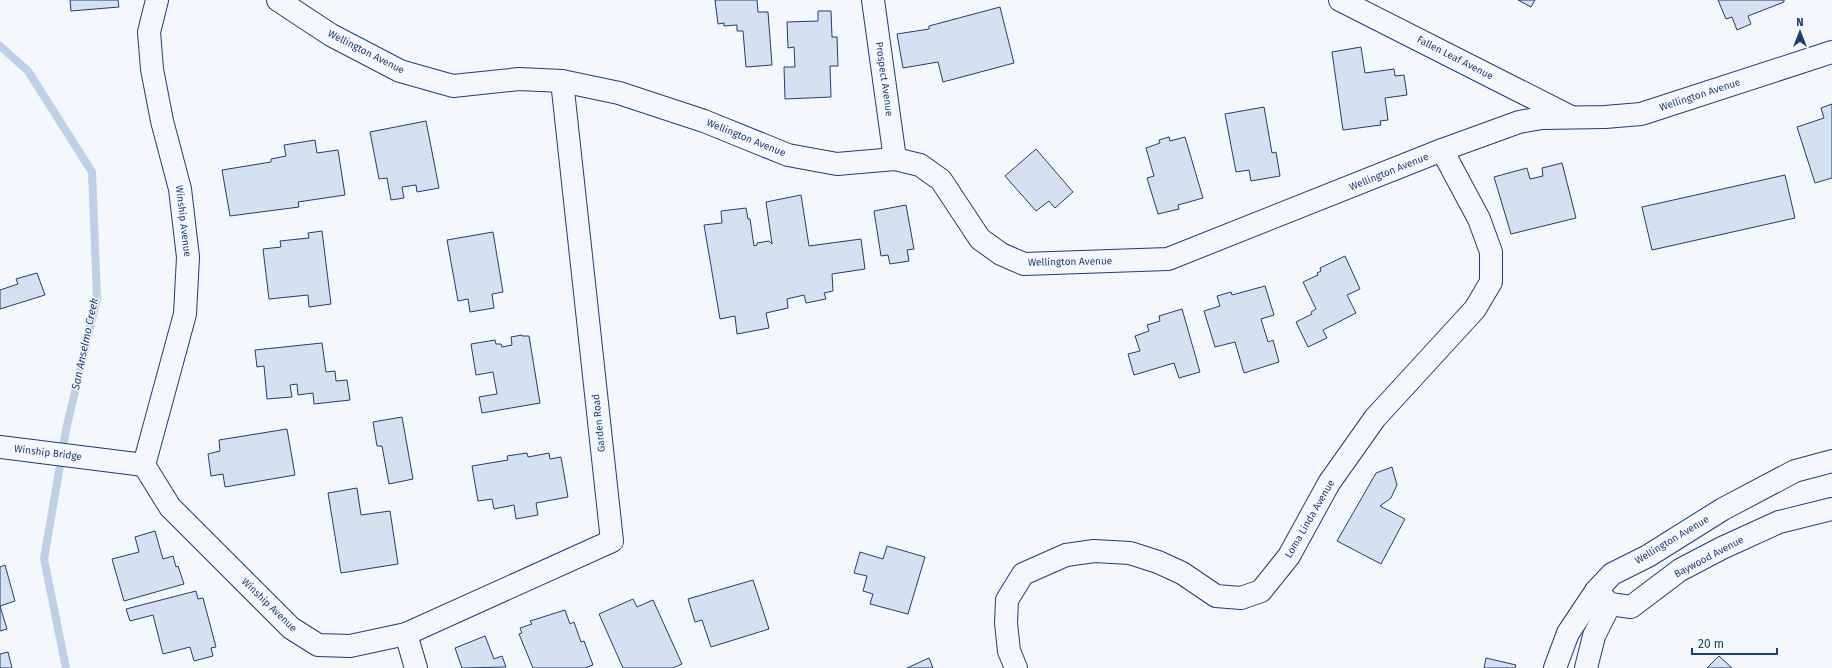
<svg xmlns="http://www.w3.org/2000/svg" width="1832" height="668" font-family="'Fira Sans',sans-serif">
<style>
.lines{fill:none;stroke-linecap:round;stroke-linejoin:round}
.stream{stroke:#bed0e5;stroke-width:8}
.building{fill:#d5e0f0;stroke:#1d3f73}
.minor-casing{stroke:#1d3f73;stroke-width:24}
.minor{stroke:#f4f7fb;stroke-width:22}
.labels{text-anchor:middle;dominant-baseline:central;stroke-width:3;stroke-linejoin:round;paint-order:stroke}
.street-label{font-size:10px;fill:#1d3f73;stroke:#f4f7fb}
.water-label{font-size:11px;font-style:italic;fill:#1d3f73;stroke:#f4f7fb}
</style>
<rect width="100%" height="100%" fill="#f4f7fb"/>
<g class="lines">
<path class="stream" d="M0 46 28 71 92 172 97 298 66 430 44 559 66 668"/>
</g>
<g class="building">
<path d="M70 0H118L119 7 71 11Z"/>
<path d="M715 0H757L758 12H768L772 65 746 67 743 31H737V25L724 26V23L718 24Z"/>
<path d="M1518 0H1535L1531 7Z"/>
<path d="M1718 0H1784V2L1748 16 1751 24 1737 30 1732 17 1726 19Z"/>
<path d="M1000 7 1014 63 943 82 938 62 903 68 897 34 929 29V26Z"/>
<path d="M818 11H831L832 37H837L838 66H830L831 97 785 99 784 67H795L794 47 788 48 787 22 818 21Z"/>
<path d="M1361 47 1365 73 1394 69 1395 76 1404 75 1407 95 1385 98 1388 120 1380 121 1381 125 1343 130 1332 52Z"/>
<path d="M1832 104V178L1815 183 1797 127 1824 118 1821 108Z"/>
<path d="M1264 107 1272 153 1276 152 1280 176 1251 181 1249 170 1236 172 1225 114Z"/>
<path d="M426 121 439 188 417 192 416 185 402 187 404 198 391 200 387 178 379 179 370 132Z"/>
<path d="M1169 137 1170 141 1185 137 1203 198 1178 205 1179 209 1158 214 1147 178 1154 176 1146 148 1160 143 1159 140Z"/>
<path d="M315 140 317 153 338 150 345 195 298 202 299 207 230 216 222 170 271 162V159L286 156 284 145Z"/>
<path d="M1036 149 1073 192 1055 208 1049 201 1036 211 1005 176Z"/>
<path d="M1562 163 1576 218 1511 234 1494 177 1527 168 1530 179 1543 176 1542 168Z"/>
<path d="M1785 175 1795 218 1652 250 1642 207Z"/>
<path d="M801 195 809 246 861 239 865 269 832 274 833 291 824 293 826 299 806 303 804 295 787 299 788 308 766 313 769 328 737 334 735 316 720 319 704 225 722 223 721 211 746 208 748 219H750L754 246 757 245V243L769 241 772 244 766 202Z"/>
<path d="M906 205 914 249 907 250 909 261 890 264 888 255 881 256 874 211Z"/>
<path d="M322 231 331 304 309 307 308 295 269 299 263 249 281 247 280 241 309 238 308 233Z"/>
<path d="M493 232 503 292 492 294 494 308 470 312 468 299 458 301 447 240Z"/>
<path d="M1345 256 1360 289 1347 295 1356 313 1323 330 1327 338 1308 347 1296 322 1312 314 1311 312 1316 309 1303 282 1318 275 1317 273 1321 271 1320 268Z"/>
<path d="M37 273 45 295 0 309V290L18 284 16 279Z"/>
<path d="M1265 286 1274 315 1261 319 1268 342 1273 340 1279 362 1244 373 1235 342 1215 347 1204 311 1220 306 1217 296 1231 292 1232 295Z"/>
<path d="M1182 309 1200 372 1179 378 1174 363 1134 375 1128 354 1140 351 1135 336 1149 331 1147 325 1160 321 1159 316Z"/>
<path d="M522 335V336H529L540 403 482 413 479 397 497 394 493 372 476 375 471 344 495 340 496 344H501L502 347 512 345 511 337Z"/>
<path d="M322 343 326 372 335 371 336 381 347 380 350 400 314 404 313 393 298 395 297 384 290 385 292 397 267 399 264 366 257 367 255 350Z"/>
<path d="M402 417 413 479 389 484 382 446H377L373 422Z"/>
<path d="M287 429 295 475 225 487 223 474 211 476 208 454 220 451 219 440Z"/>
<path d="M527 453 528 457 549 453 550 459 561 457 568 497 536 503 538 515 516 519 514 505 494 509 492 499 478 501 472 466 508 460 507 456Z"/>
<path d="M1392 467 1397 485 1391 498 1380 506 1405 519 1381 564 1337 541 1376 473Z"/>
<path d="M357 488 361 515 390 511 398 564 341 573 328 493Z"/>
<path d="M155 531 163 559 173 556 176 567 178 566 184 584 124 601 112 559 139 552 135 537Z"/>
<path d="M887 546 925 557 908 614 870 604 873 594 863 591 867 576 854 573 860 552 883 559Z"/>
<path d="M5 565 15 601 0 606 7 629 0 631V567Z"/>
<path d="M753 580 769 629 711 647 702 620 695 622 688 599Z"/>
<path d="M196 591 198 599 203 598 216 647 211 648 213 656 194 661 190 647 163 654 153 615 130 621 126 609Z"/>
<path d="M633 599 637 607 653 600 682 664 673 668H623L599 614Z"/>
<path d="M565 610 570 624 574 622 581 642 584 641 593 665 585 668H533L519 634 522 633 520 628 532 624 530 621Z"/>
<path d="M485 636 494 659 502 656 506 667 462 668 455 648Z"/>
<path d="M8 652 12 668H0V654Z"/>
<path d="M1719 656 1732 668H1707Z"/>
<path d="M929 658 933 668H907Z"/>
<path d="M1486 658 1516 665 1515 668H1484Z"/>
</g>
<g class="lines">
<g class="minor-casing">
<g id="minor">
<path d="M157 0 149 32 152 69 162 121 180 189 188 257 185 314 144 465 170 507 291 628 318 645 350 646 406 634 612 541 562 81"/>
<path d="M278 0 331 35 400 71 453 86 519 79 562 81 619 93 704 121 788 155 837 164 895 159 920 165 941 180 980 239 1001 254 1024 264 1168 259 1442 150 1519 122 1542 118 1605 117 1641 114 1832 52"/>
<path d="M873 0 895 159"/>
<path d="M1340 0 1569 116"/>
<path d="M0 447 144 465"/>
<path d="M1596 591 1610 604 1631 607 1680 570 1722 548 1779 522 1832 509"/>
<path d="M406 634 416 668"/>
<path d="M1016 668 1009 651 1006 623 1007 600 1023 574 1066 555 1094 551 1130 553 1158 562 1182 573 1216 596 1241 598 1261 591 1289 556 1329 483 1375 418 1475 309 1491 282V252L1479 219 1442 150"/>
<path d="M1555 668 1568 633 1596 591 1612 574 1648 556 1723 509 1795 471 1832 461"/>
<path d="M1586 668 1594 636 1610 604"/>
</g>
</g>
<use href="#minor" class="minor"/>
</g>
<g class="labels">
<g class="street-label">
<text transform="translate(366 52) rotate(27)">Wellington Avenue</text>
<text transform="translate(1455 58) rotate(27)">Fallen Leaf Avenue</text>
<text transform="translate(884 79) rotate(82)">Prospect Avenue</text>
<text transform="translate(1700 95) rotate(-18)">Wellington Avenue</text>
<text transform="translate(746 138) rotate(22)">Wellington Avenue</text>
<text transform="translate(1389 172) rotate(-22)">Wellington Avenue</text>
<text transform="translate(183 221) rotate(83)">Winship Avenue</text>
<text transform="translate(1070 262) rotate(-1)">Wellington Avenue</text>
<text transform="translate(599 423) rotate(-96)">Garden Road</text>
<text transform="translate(48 453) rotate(7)">Winship Bridge</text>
<text transform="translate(1310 519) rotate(-60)">Loma Linda Avenue</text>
<text transform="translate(1672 540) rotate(-31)">Wellington Avenue</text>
<text transform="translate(1709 557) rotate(-28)">Baywood Avenue</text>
<text transform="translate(269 605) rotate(44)">Winship Avenue</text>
</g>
<g class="water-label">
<text transform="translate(85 344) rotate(-78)">San Anselmo Creek</text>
</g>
</g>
<g transform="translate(1800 32)" stroke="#f4f7fb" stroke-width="3" paint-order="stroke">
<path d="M0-3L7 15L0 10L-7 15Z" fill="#1d3f73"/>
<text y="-6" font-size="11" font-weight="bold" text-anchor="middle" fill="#1d3f73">N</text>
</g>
<path d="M1692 648v6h85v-6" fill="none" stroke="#1d3f73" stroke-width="2"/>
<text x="1698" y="648" font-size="12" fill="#1d3f73" stroke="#f4f7fb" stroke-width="3" paint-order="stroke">20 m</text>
</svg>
